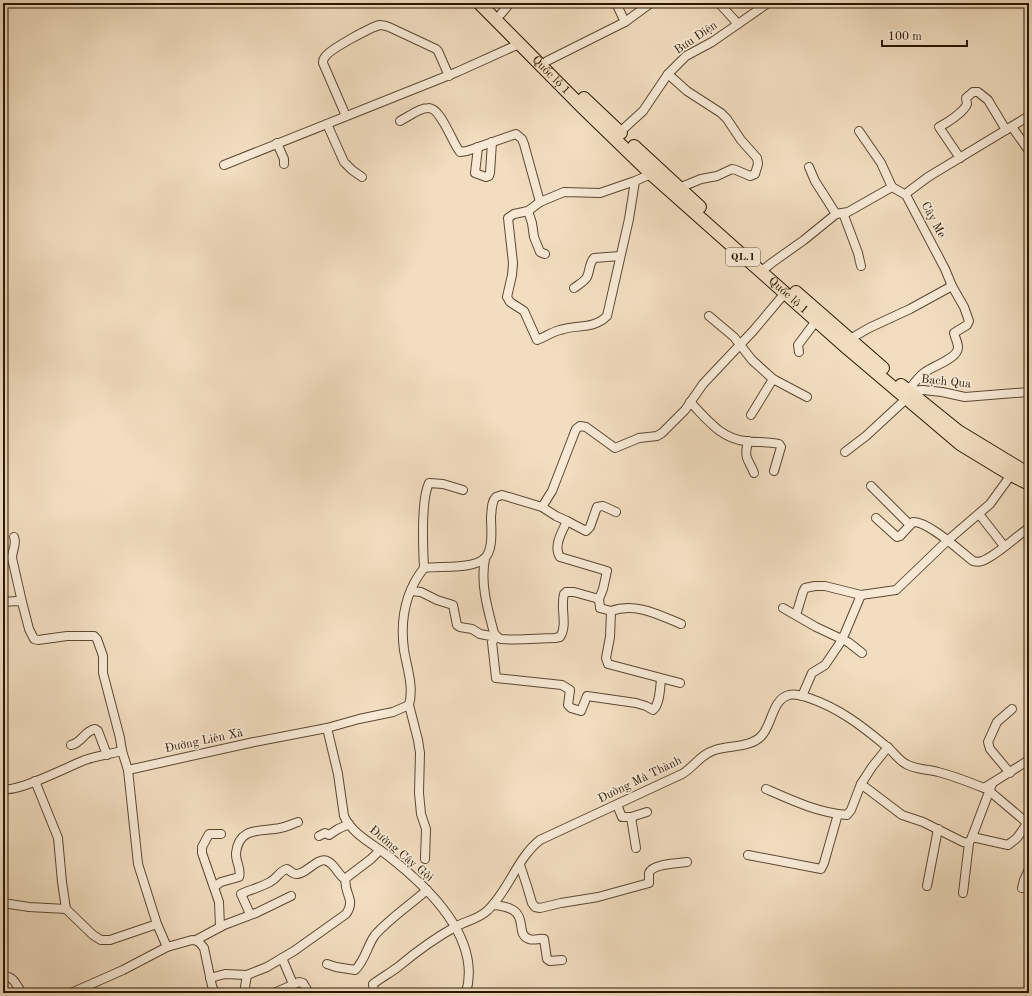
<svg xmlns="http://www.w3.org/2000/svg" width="1032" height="996" font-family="'Old Standard TT',serif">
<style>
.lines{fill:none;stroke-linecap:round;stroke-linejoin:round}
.minor-casing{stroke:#5b4831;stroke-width:10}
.highway-casing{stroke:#291701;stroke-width:14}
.minor{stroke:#f7e9d6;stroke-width:8}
.highway{stroke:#f2ddc0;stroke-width:12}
.labels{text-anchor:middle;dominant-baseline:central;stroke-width:3.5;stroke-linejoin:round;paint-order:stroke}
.shield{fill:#f7e9d6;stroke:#675641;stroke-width:1}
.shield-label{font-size:11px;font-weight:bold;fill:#291701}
.street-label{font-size:12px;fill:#291701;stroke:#f7e9d6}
</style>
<rect width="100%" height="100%" fill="#f2ddc0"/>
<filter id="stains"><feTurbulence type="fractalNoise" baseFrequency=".005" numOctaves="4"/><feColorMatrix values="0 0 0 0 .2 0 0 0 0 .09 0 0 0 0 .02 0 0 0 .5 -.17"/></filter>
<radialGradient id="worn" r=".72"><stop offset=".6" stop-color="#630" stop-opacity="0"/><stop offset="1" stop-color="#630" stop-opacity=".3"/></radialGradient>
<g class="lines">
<g class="minor-casing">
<g id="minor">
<path d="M616 3 625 22"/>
<path d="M501 14 510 3"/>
<path d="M738 24 768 3"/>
<path d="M547 61 625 22 651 3"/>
<path d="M668 74 687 91 721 113 727 119 741 140 757 158 758 164 755 174 750 176 736 170 732 169 717 176 701 179 679 188"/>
<path d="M346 116 323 63C323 60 323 59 325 57 330 49 371 27 380 25 383 25 386 26 389 27L436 49 438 51 449 76"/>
<path d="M400 121C408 117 419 108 428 108 441 107 452 143 460 152L467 151 516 134 522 139 524 144 540 202"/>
<path d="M327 124 344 162 352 170 362 177"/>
<path d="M1012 127 1029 151"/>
<path d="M859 131 881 163 892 187"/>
<path d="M620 132 643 111 668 74 686 56 712 42 738 24 719 3"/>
<path d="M277 143 284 159V164"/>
<path d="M478 147 475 173 486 177 489 176 490 173 492 142"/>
<path d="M960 158 939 127C947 123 964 112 967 104L966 98 973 92H978L988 100 1006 130"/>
<path d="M224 165 457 72 519 44"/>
<path d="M809 167 815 181 836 214"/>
<path d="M635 181 600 193 564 192 540 202 528 211 514 214 508 218 513 263 512 275 507 297 510 302 524 311 537 340C545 337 552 332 560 330 577 324 593 330 607 316L629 219 635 181 651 174"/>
<path d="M528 211 532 223 534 237 540 252 545 254"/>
<path d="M843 213 858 253 861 266"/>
<path d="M760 272 773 262 804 240 836 214 848 212 892 187 906 195"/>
<path d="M574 288C578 285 584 282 587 277 590 271 589 263 594 258L620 256"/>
<path d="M709 316 734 337 752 360 773 379 807 397"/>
<path d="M850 339 869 328 910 309 952 286 945 269 906 195 908 192 928 177 1029 116"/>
<path d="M799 352 798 345 816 321"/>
<path d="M908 391C913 384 918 377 925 372 932 367 954 359 957 351 960 346 955 338 954 333L967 325 969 321 964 307 952 286"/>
<path d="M908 391 923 390 942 392 965 397 1029 392"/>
<path d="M690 402C707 419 720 438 745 441 756 443 768 441 779 444L781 447 774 471"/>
<path d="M751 415 773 379"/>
<path d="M748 441C747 446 745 453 747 458 749 463 752 467 754 473"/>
<path d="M845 452 866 436 906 399"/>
<path d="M871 486 910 525"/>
<path d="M979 514 1004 546"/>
<path d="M876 518 897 537 900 536 913 522C928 521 960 551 973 561 976 562 979 562 982 561 996 556 1015 537 1029 528"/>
<path d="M567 521 586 531 590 527 597 507 603 506 616 512"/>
<path d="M14 537C17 545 12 550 12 558L22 602"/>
<path d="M485 559C480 584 488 610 494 633 496 636 498 638 501 639 519 641 538 638 555 638L560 637C568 625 560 608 564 594L566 592H574L599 599 603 589 607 571 560 557C553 546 562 532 567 521L556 516 542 507"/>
<path d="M424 568C441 565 483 572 489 551 493 541 491 528 491 517 492 510 491 502 496 497L502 495 542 507 552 491 576 429 580 426 586 427 615 448 639 438 657 436 662 433 685 410 703 384 753 331 785 293"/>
<path d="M424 568C423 548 421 499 429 483L443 484 463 490"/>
<path d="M411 591 421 592 437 600 453 605 457 625 460 627 472 629 480 634 496 637 492 642 496 678 562 685 570 690 568 705 571 708 581 711 587 696 636 703 646 706 653 710C660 704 660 688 661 679"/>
<path d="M599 599 600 608 611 611 610 637 606 658 608 664 680 683"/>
<path d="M3 602 17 601 22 602 29 629 34 639 38 640 67 636H94L97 639 103 656V673L120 738 122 751 128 770 138 864 157 924 167 947 192 940C198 940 200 943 204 948L212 986 215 993"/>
<path d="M783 608 816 627 848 642 862 653"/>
<path d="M611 611C636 602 659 615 681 624"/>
<path d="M796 615 803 592 805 588 815 586H825L861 595 896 590 947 541 990 504 1011 475"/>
<path d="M802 696 812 673 825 665 840 643 845 633 861 595"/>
<path d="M409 705 418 740 420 753 419 793 421 814 426 829 425 859"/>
<path d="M327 728 338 774 344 816C352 834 373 844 387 855 427 886 482 937 466 993"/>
<path d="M71 745C82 743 84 731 95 729L98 731 107 755"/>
<path d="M888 747 872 767 861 784 902 815 923 822 963 842 969 843 972 837 992 784"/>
<path d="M128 770 254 742 327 728 359 719 393 712 409 705C414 687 407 668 404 650 400 620 405 592 424 568"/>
<path d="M1010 773 990 749 988 742 997 722 1012 709"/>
<path d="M35 781 58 838 62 882 66 909 93 935 101 940H110L157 924"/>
<path d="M3 789C19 792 67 767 85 760 97 756 110 754 122 751"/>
<path d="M766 789C791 800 819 813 847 815L851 810 861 784"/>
<path d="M617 805 622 817H631L647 812"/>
<path d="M631 817 636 848"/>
<path d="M319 836 325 833 329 835 338 829 349 824"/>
<path d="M972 837 1008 845 1017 838 1026 825 1025 821 987 789"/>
<path d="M748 855 821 869 824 863 838 814"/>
<path d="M520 865 527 886 532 903 535 907 540 908 561 903 598 897 649 883C649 880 649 876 649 873 652 864 679 863 687 862"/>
<path d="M927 886 938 829"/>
<path d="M214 887 221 882 239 877C242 869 235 861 236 853 239 826 261 832 280 828 286 827 292 824 298 822"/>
<path d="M1022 888 1024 880 1029 869"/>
<path d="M963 893 969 843"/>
<path d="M3 903 29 907 66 909"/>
<path d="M493 905C535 908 512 933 529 939 534 941 539 938 544 939L547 959 550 961 562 960"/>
<path d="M250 914 241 894C250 890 261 887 270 882 278 878 279 871 287 869 289 870 291 872 293 873 303 879 317 856 327 861 335 864 338 875 345 879"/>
<path d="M220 927 219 902 202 853V847L209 834H221"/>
<path d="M196 940 224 925 256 913 291 896"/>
<path d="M282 958 293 984"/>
<path d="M327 964 336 967 355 970C365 961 367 946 375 935 389 919 411 904 427 890"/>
<path d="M247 975 245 987 247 993"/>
<path d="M3 976C14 976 16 985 22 993"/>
<path d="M210 978 225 974 247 975 267 967 294 951 346 914C357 899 342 892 346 878L371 859 380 850"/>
<path d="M71 993 123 970 167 947"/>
<path d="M274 993 299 982 303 983 309 993"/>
<path d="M374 993 373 984C381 978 390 973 398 967 416 952 435 938 455 927 466 921 479 919 488 910 509 890 517 858 540 840L682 774C694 767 701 754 715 750 730 745 753 748 763 734 772 723 773 699 789 695 796 693 803 696 809 698 839 708 862 726 886 746 893 751 898 760 906 764 916 770 928 769 938 772 954 776 969 782 984 788L1029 760"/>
</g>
</g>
<g class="highway-casing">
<g id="highway">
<path id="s1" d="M479 3 583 108 651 174 848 349 960 444 1011 475 1029 484"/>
<path d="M584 98 621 133"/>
<path d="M634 146 700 207"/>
<path d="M796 292 883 368"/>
<path d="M901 385 958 431 1029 474"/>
</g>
</g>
<use href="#minor" class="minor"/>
<use href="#highway" class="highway"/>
</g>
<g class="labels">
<rect class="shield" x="726" y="248" width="34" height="18" rx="3"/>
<g class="shield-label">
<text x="743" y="257">QL.1</text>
</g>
<g class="street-label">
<text transform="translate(696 38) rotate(-34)">Bưu Điện</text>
<text stroke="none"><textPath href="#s1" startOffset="102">Quốc lộ 1</textPath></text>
<text transform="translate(933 220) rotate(62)">Cây Me</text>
<text stroke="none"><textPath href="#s1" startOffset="426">Quốc lộ 1</textPath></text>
<text transform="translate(946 382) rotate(6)">Bạch Qua</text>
<text transform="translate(204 741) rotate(-12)">Đường Liên Xã</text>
<text transform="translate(640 780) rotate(-26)">Đường Mâ Thành</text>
<text transform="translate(401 854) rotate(40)">Đường Cây Gội</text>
</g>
</g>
<rect width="1032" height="996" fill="none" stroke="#f2ddc0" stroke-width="16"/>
<rect x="4" y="4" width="1024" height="988" fill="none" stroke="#291701" stroke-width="2"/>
<rect x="8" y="8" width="1016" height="980" fill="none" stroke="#291701"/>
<path d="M882 40v6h85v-6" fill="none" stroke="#291701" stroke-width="2"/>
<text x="888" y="40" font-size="12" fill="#291701" stroke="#f7e9d6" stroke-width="3" paint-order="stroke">100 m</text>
<rect width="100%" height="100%" filter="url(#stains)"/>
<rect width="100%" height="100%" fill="url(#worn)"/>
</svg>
